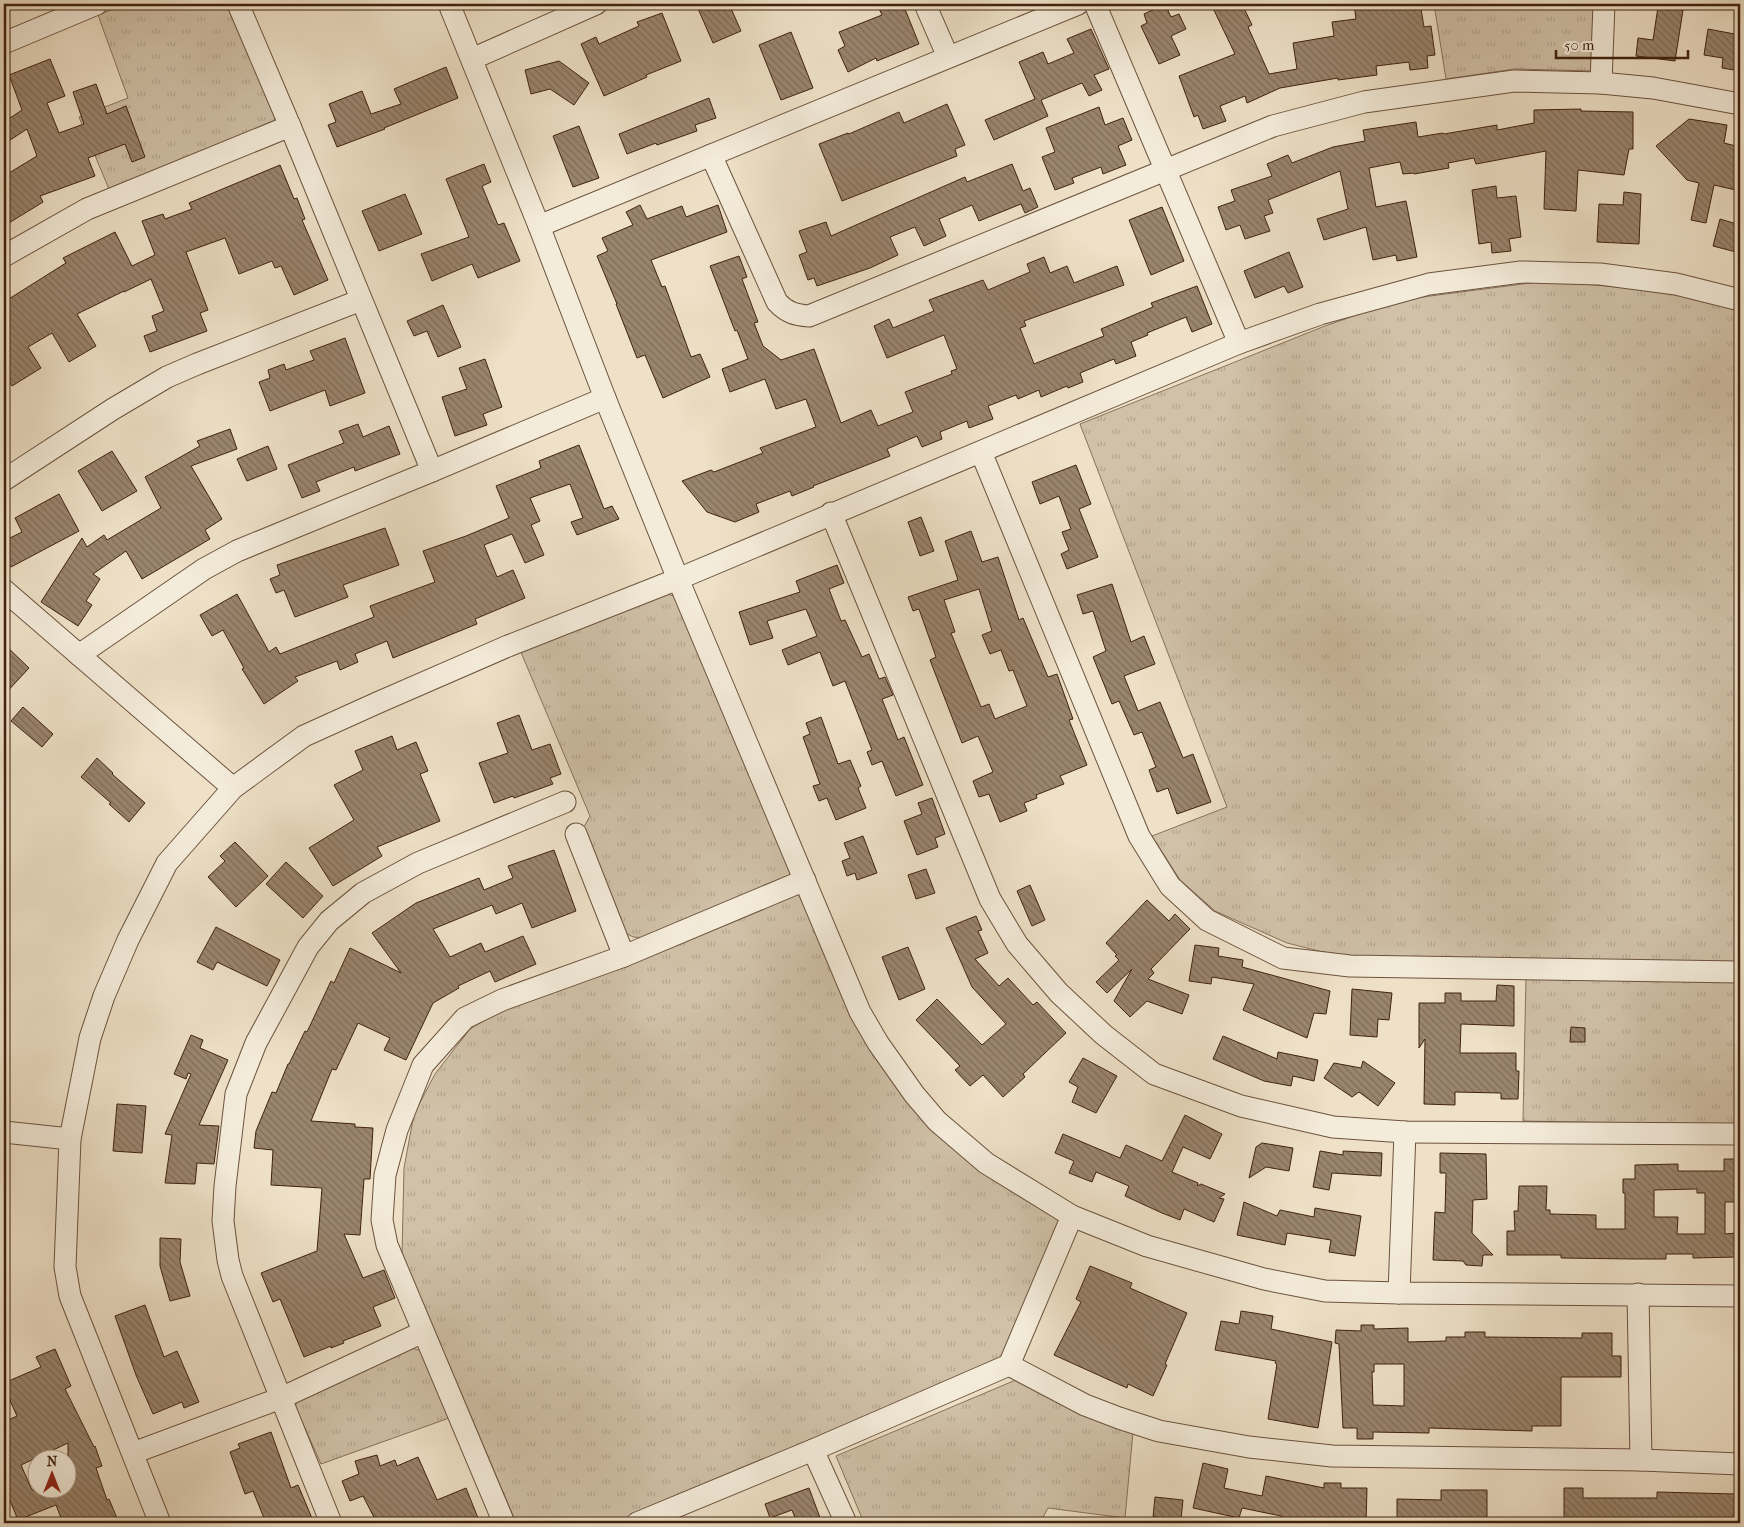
<svg xmlns="http://www.w3.org/2000/svg" width="1744" height="1527" font-family="'IM FELL French Canon',serif">
<style>
.grass{fill:url(#grass-tufts);stroke:#88725b}
.building{fill:url(#building-back-hatch);stroke:#40220e;fill-rule:evenodd}
.lines{fill:none;stroke-linecap:round;stroke-linejoin:round}
.street-casing{stroke:#6c523c;stroke-width:23}
.street{stroke:#f4ecdb;stroke-width:21}
</style>
<defs>
<pattern id="grass-tufts" width="24" height="20" patternUnits="userSpaceOnUse" patternTransform="scale(1.25)"><rect width="24" height="20" fill="#d0c1a8"/><path d="M3 7l-1-3M5 7V3M7 7l1-3M15 17l-1-3M17 17v-4M19 17l1-3" fill="none" stroke="#b4a68f"/></pattern>
<pattern id="building-back-hatch" width="6" height="6" patternUnits="userSpaceOnUse" patternTransform="scale(1.25)"><rect width="6" height="6" fill="#9a856e"/><path d="M-1 5l2 2M0 0l6 6M5-1l2 2" fill="none" stroke="#7f6c59"/></pattern>
</defs>
<rect width="100%" height="100%" fill="#eee1c7"/>
<filter id="stains"><feTurbulence type="fractalNoise" baseFrequency=".004" numOctaves="4"/><feColorMatrix values="0 0 0 0 .2 0 0 0 0 .09 0 0 0 0 .02 0 0 0 .5 -.17"/></filter>
<radialGradient id="worn" r=".72"><stop offset=".6" stop-color="#630" stop-opacity="0"/><stop offset="1" stop-color="#630" stop-opacity=".3"/></radialGradient>
<g class="grass">
<path d="M127 4H232L278 112 270 129 111 194 79 117 128 98 98 15Z"/>
<path d="M1434 4H1597L1594 71 1515 69 1446 79Z"/>
<path d="M1546 281 1667 291 1740 307V964L1351 959 1287 943 1215 911 1180 880 1152 836 1227 807 1080 424 1325 326 1399 300Z"/>
<path d="M664 593 680 598 800 876 650 938 633 937 617 928 580 834 590 816 520 650Z"/>
<path d="M802 889 934 1124 1065 1218 1004 1357 614 1523H516L402 1254 404 1168 414 1114 435 1074 470 1029 507 1007Z"/>
<path d="M1526 976 1740 980V1125L1523 1121Z"/>
<path d="M411 1348 426 1352 452 1417 321 1464 295 1406 302 1395Z"/>
<path d="M1018 1379 1133 1432 1125 1518 1048 1508 1040 1523H864L836 1456Z"/>
</g>
<g class="building">
<path d="M696 4H729L741 31 713 43Z"/>
<path d="M877 4H903L919 44 877 61 876 58 848 72 838 50 845 46 839 32 882 15Z"/>
<path d="M1165 4 1171 17 1179 14 1186 29 1171 36 1180 55 1159 64 1141 26 1147 23 1144 14Z"/>
<path d="M1211 4H1242L1252 25 1248 27 1269 74 1297 69 1293 43 1334 36 1332 22 1356 19 1354 4H1415V10L1421 9 1424 27 1431 26 1435 55 1427 56 1428 68 1410 70 1409 62 1376 66 1377 75 1338 80V78L1280 88 1247 103 1245 96 1220 106 1226 121 1203 129 1198 115 1194 117 1179 76 1235 54Z"/>
<path d="M1658 7 1683 10 1675 61 1636 56 1638 38 1653 40Z"/>
<path d="M662 13 681 61 646 75 647 77 604 96 581 44 596 37 599 44 639 26 637 22Z"/>
<path d="M1091 29 1109 69 1094 75 1102 90 1089 96 1082 83 1041 100 1048 116 994 140 985 120 1035 99 1019 62 1043 52 1048 64 1074 53 1067 39Z"/>
<path d="M1708 29 1740 35V71L1722 68 1723 58 1704 55Z"/>
<path d="M791 32 813 88 781 100 759 45Z"/>
<path d="M50 59 65 96 47 103 59 133 84 124 73 92 96 84 107 114 126 106 145 157 132 162 125 144 88 158 95 176 40 196 43 202 4 226V176L37 156 27 129 4 144V122L22 110 9 75Z"/>
<path d="M559 61 589 83 574 105 550 89 531 94 525 70Z"/>
<path d="M446 67 458 98 384 128 385 129 337 147 328 125 336 122 329 104 362 91 371 114 401 104 394 89Z"/>
<path d="M709 98 716 118 695 125 697 131 657 145 656 143 627 154 619 134Z"/>
<path d="M947 104 965 145 955 149 957 156 842 201 819 144 848 133 849 134 899 112 904 123Z"/>
<path d="M1099 107 1105 125 1123 118 1132 140 1118 146 1126 165 1103 174 1101 167 1072 178 1074 183 1055 190 1042 157 1055 152 1046 128Z"/>
<path d="M1581 109V111L1633 112V149H1629L1624 175 1578 170 1576 211 1544 209 1546 151 1476 164 1474 158 1448 163 1449 168 1414 174V173L1403 174 1400 162 1369 168 1376 207 1406 201 1417 257 1397 261 1396 255 1373 260 1366 227 1324 240 1317 219 1348 209 1340 171 1268 200 1273 213 1264 216 1270 231 1245 239 1240 225 1226 230 1218 207 1235 201 1231 190 1272 176 1267 164 1288 155 1292 163 1333 147 1365 141 1363 130 1416 122 1418 137 1443 133 1444 134 1497 125V130L1534 123V110Z"/>
<path d="M1689 119 1727 125 1724 143 1740 147V191L1714 185 1706 223 1691 220 1699 183 1687 180 1656 146Z"/>
<path d="M579 126 599 178 573 187 553 136Z"/>
<path d="M484 164 491 182 482 186 498 225 504 223 520 261 478 278 472 264 432 281 421 254 469 237 446 179Z"/>
<path d="M1012 164 1023 191 1030 188 1038 207 1025 213 1021 204 979 221 972 205 939 219 946 236 924 246 915 227 890 237 898 255 870 268 817 286 814 278 808 280 799 255 807 252 799 231 826 222 831 236 965 177 967 182Z"/>
<path d="M280 165 294 199 297 198 305 219 302 220 328 280 294 295 281 266 275 268 272 261 239 274 225 238 186 252 208 310 200 313 207 331 150 352 144 336 157 331 152 316 164 311 151 279 124 292V291L77 314 96 346 69 362 52 333 28 347 41 368 12 386 4 373V302L66 263 63 258 115 232 132 266 155 255 142 221 163 214 165 219 192 209 189 203Z"/>
<path d="M1496 186 1497 198 1516 196 1521 237 1509 239 1511 251 1492 253 1491 242 1479 244 1472 190Z"/>
<path d="M1624 192 1641 194 1639 244 1597 242 1599 204 1623 205Z"/>
<path d="M405 194 422 234 379 251 362 211Z"/>
<path d="M640 205 647 219 682 206 686 217 718 205 727 232 651 260 662 287 665 286 691 357 700 354 710 377 663 398 645 355 637 358 616 304H617L597 256 608 251 602 238 633 225 626 212Z"/>
<path d="M1162 207 1184 261 1151 275 1129 220Z"/>
<path d="M1720 219 1740 225V253L1713 246Z"/>
<path d="M1289 252 1303 287 1288 293 1284 286 1255 298 1244 271Z"/>
<path d="M739 256 747 277 742 279 758 322 754 323 763 346 781 360 814 349 841 423 871 410 878 426 913 412 905 392 952 374 951 371 957 369 944 335 887 358 874 326 889 319 893 328 934 311 929 300 983 280 988 290 1030 272 1027 264 1044 257 1050 273 1067 266 1074 283 1117 266 1124 285 1024 321 1026 326 1020 328 1034 364 1104 336 1101 329 1153 307 1151 303 1197 286 1212 324 1192 332 1186 317 1147 333 1148 335 1131 342 1136 356 1116 364 1114 359 1080 373 1083 382 1068 388 1067 386 1041 397 1039 390 1018 399 1016 395 988 406 993 419 969 428 967 421 940 432 942 439 922 447 917 436 887 449 890 456 813 486 814 487 792 496 790 491 756 504 759 512 735 522 707 512 682 481 711 470 714 472 763 453 760 448 816 427 806 399 776 409 765 379 730 392 722 369 748 359 737 330 735 331 710 266Z"/>
<path d="M443 305 461 347 438 357 427 331 414 336 407 321Z"/>
<path d="M345 338 365 393 330 406 325 390 270 411 259 382 270 378 268 370 284 364 286 370 314 360 310 351Z"/>
<path d="M485 359 502 407 483 414 487 425 455 436 442 397 467 389 459 368Z"/>
<path d="M358 424 363 437 389 426 400 454 355 471 354 467 316 482 320 491 302 498 288 465 344 443 339 431Z"/>
<path d="M230 429 237 449 191 466 222 519 205 530 210 539 142 579 126 551 93 574 100 579 86 601 92 605 78 626 41 602 82 538 87 547 104 535 107 540 161 508 145 477 200 446 197 441Z"/>
<path d="M579 445 604 509 612 506 619 519 577 535 571 522 583 518 570 484 530 498 540 521 531 525 544 555 525 563 512 534 484 545 497 577 513 570 525 598 475 619 477 624 393 658 387 641 355 654 358 662 340 670 337 661 295 677 298 681 264 704 242 669 244 668 223 630 212 636 200 615 237 594 269 652 276 647 280 654 374 617 370 606 435 582 423 551 466 536 509 518 496 486 541 468 539 461Z"/>
<path d="M268 446 277 469 247 481 237 459Z"/>
<path d="M112 451 137 491 102 511 78 471Z"/>
<path d="M1076 465 1091 504 1079 509 1098 557 1067 569 1061 554 1069 550 1062 532 1071 529 1059 496 1040 504 1032 482Z"/>
<path d="M59 494 79 531 11 567 4 554V541L22 532 15 518Z"/>
<path d="M921 517 934 551 920 556 908 522Z"/>
<path d="M385 528 399 565 343 585 348 597 295 617 284 590 276 593 270 579 280 575 277 565Z"/>
<path d="M971 531 982 562 998 557 1019 620 1023 618 1048 677 1057 674 1073 719 1069 720 1087 765 1060 776 1064 784 1036 795 1037 798 1024 803 1027 811 1000 822 989 794 979 797 973 781 993 772 978 736 962 743 930 660 936 657 919 609 913 611 908 597 958 580 945 541ZM979 589 992 631 982 635 990 654 1001 650 1009 671 1013 670 1027 706 995 719 989 704 981 707 951 633 955 632 944 600Z"/>
<path d="M837 565 844 583 829 589 841 621 845 620 862 657 869 654 879 679 885 677 893 695 882 699 898 740 904 737 923 785 896 796 882 761 872 765 867 752 872 750 845 681 833 686 820 652 788 665 782 650 817 636 806 609 767 621 773 638 750 645 739 612 800 592 796 581Z"/>
<path d="M1112 584 1131 642 1144 636 1155 664 1124 676 1138 711 1160 702 1183 758 1193 754 1211 802 1177 814 1168 788 1157 792 1149 770 1156 767 1142 732 1134 735 1119 701 1112 704 1093 657 1106 651 1093 611 1083 614 1077 595Z"/>
<path d="M4 644 29 668 4 695Z"/>
<path d="M23 707 53 734 42 747 11 721Z"/>
<path d="M519 715 532 750 550 744 561 774 550 778 553 784 514 798 513 796 494 803 479 763 508 753 497 723Z"/>
<path d="M821 717 838 764 850 760 861 786 858 788 866 808 836 820 827 798 819 801 813 786 820 784 803 737 810 734 806 723Z"/>
<path d="M392 736 397 750 416 742 428 771 420 774 440 821 377 847 382 856 333 886 309 848 354 820 334 785 363 770 355 751Z"/>
<path d="M97 758 113 773 112 774 145 803 129 822 109 804 111 803 81 777Z"/>
<path d="M932 798 945 834 935 838 938 847 917 855 904 821 922 814 918 803Z"/>
<path d="M863 836 877 873 857 880 855 873 847 876 842 861 850 858 844 843Z"/>
<path d="M235 842 268 876 236 907 208 877 225 861 220 856Z"/>
<path d="M554 850 576 911 532 928 522 903 496 914 492 905 433 929 450 957 481 943 485 952 523 936 536 964 495 982 490 971 458 986 459 988 433 1003 406 1060 384 1050 390 1038 358 1023 336 1070 332 1069 311 1121 355 1124V1127L373 1128 370 1179H364L360 1235 344 1234 363 1278 384 1270 395 1298 373 1307 381 1326 343 1341 344 1343 331 1348V1346L304 1357 280 1299 273 1302 261 1273 317 1251 322 1188 271 1185 273 1150 254 1148 256 1131 272 1092 276 1093 288 1064H289L305 1031 307 1032 331 981 334 983 350 948 401 973 372 933 416 903 479 878 484 890 513 878 508 866Z"/>
<path d="M286 862 323 896 303 918 266 884Z"/>
<path d="M926 869 935 893 916 899 908 875Z"/>
<path d="M1030 885 1045 920 1032 926 1017 891Z"/>
<path d="M1147 900 1169 921 1175 914 1190 929 1151 969 1154 973 1148 979 1189 995 1182 1014 1147 1001 1130 1017 1114 1001 1132 969 1107 993 1096 982 1119 960 1115 956 1117 955 1106 943Z"/>
<path d="M976 916 982 930 978 931 988 953 975 959 999 986 1008 978 1033 1005 1037 1002 1066 1033 1023 1074 1025 1077 1003 1097 983 1075 970 1086 955 1070 960 1066 916 1020 937 999 982 1045 1006 1024 972 987 946 928Z"/>
<path d="M216 927 280 960 267 986 217 962 213 970 197 962Z"/>
<path d="M1195 945 1219 948 1218 956 1243 960 1242 967 1330 991 1326 1014 1314 1013 1307 1038 1243 1010 1254 984 1212 977 1211 984 1189 981Z"/>
<path d="M908 947 925 989 899 1000 882 957Z"/>
<path d="M1497 985 1514 986V1026L1461 1024 1460 1053H1516V1071H1519L1518 1099H1501V1093L1455 1092V1105L1424 1104 1425 1039 1419 1048V1003H1445V993H1461V1001H1496Z"/>
<path d="M1352 989 1392 993 1389 1020 1378 1019 1377 1037 1350 1035Z"/>
<path d="M1571 1027 1585 1028V1042H1570Z"/>
<path d="M191 1035 203 1040 200 1048 228 1060 199 1125 219 1126 214 1164 197 1163 195 1184 165 1183 172 1135 165 1134 191 1074 188 1073 186 1079 174 1074Z"/>
<path d="M1223 1036 1277 1059 1278 1052 1318 1060 1314 1081 1293 1076 1291 1086 1264 1081 1213 1059Z"/>
<path d="M1083 1058 1117 1076 1096 1113 1072 1102 1078 1087 1069 1082Z"/>
<path d="M1363 1061 1395 1083 1378 1106 1359 1092 1352 1097 1324 1078 1334 1063 1361 1068Z"/>
<path d="M117 1104 146 1106 142 1153 113 1151Z"/>
<path d="M1185 1115 1222 1134 1210 1159 1183 1147 1172 1172 1198 1183 1197 1186 1201 1184 1225 1194 1219 1198 1224 1199 1214 1222 1184 1209 1180 1220 1162 1213 1125 1196 1129 1186 1096 1172 1092 1182 1069 1173 1074 1161 1055 1153 1063 1134 1120 1158 1126 1145 1162 1161Z"/>
<path d="M1262 1143 1293 1148 1289 1171 1266 1167 1249 1178 1256 1147Z"/>
<path d="M1320 1151 1343 1155V1151L1382 1153 1381 1176 1332 1173 1329 1190 1313 1187Z"/>
<path d="M1440 1153 1486 1154 1487 1199 1473 1200 1472 1233 1493 1255H1483L1482 1266 1466 1265 1463 1261 1433 1260 1435 1212 1445 1213 1446 1173H1440Z"/>
<path d="M1724 1159H1740V1202H1725V1234L1736 1233V1257L1693 1258V1254H1666V1259H1634L1561 1258V1255H1507V1231H1515L1514 1211H1518L1519 1186H1547L1546 1210H1550V1214L1596 1215V1229H1625V1193H1623V1179H1635V1165L1678 1164V1171H1724ZM1697 1189V1193H1705V1234H1677L1678 1217H1654V1190Z"/>
<path d="M1244 1202 1277 1216 1280 1210 1314 1217 1315 1208 1361 1216 1355 1256 1329 1252 1331 1240 1287 1233 1285 1245 1237 1235Z"/>
<path d="M160 1238 181 1239 180 1262 190 1296 170 1301 160 1266Z"/>
<path d="M1090 1266 1132 1283 1130 1288 1187 1313 1165 1364 1167 1365 1153 1396 1128 1384 1127 1388 1054 1355 1081 1302 1076 1299Z"/>
<path d="M145 1305 164 1357 177 1351 199 1402 184 1408 182 1402 153 1414 136 1375 115 1316Z"/>
<path d="M1241 1311 1273 1316 1271 1329 1332 1342 1318 1428 1268 1419 1277 1364 1275 1363 1276 1361 1215 1350 1221 1321 1239 1324Z"/>
<path d="M1361 1325H1374V1329L1408 1328V1342L1446 1341V1337H1465V1332H1485V1337L1582 1338V1333H1612V1356H1621V1377H1561V1426H1532V1431L1429 1428V1433L1373 1432V1439H1357V1428H1343L1339 1344 1335 1343 1336 1330 1361 1331ZM1374 1364H1404V1406L1373 1405 1372 1372H1374Z"/>
<path d="M55 1349 71 1386 65 1389 94 1447 95 1446 102 1466 96 1468 107 1500 109 1499 119 1523H63L56 1505 18 1520 4 1486V1422L17 1416 4 1387V1383L41 1367 36 1357ZM68 1443V1490H32L21 1465Z"/>
<path d="M271 1432 291 1488 298 1485 314 1523H266L253 1491 245 1494 230 1452 240 1448 238 1444Z"/>
<path d="M377 1455 380 1466 395 1460 397 1466 418 1457 437 1500 466 1488 480 1523H377L363 1496 350 1501 342 1481 359 1474 355 1461Z"/>
<path d="M1203 1463 1228 1469 1224 1488 1262 1496 1266 1476 1324 1488V1483H1341V1488H1367L1366 1523H1279L1281 1516 1242 1508 1239 1518 1193 1508Z"/>
<path d="M809 1488 822 1523H797L792 1510 770 1518 765 1504Z"/>
<path d="M1564 1488H1583V1498H1657V1492L1735 1494 1734 1518H1727L1726 1523H1577V1520H1564Z"/>
<path d="M1441 1490H1487V1523H1397V1499L1441 1500Z"/>
<path d="M1155 1497 1183 1500 1181 1519 1153 1517Z"/>
</g>
<g class="lines">
<g class="street-casing">
<g id="street">
<path d="M238 4 290 126 432 471"/>
<path d="M449 4 539 226 605 398 678 579 860 1012 878 1043 914 1094 937 1121 986 1163 1072 1216 1147 1246 1264 1279 1325 1291 1399 1293"/>
<path d="M925 4 948 57"/>
<path d="M1095 4 1239 343"/>
<path d="M4 43 97 4"/>
<path d="M472 59 596 4"/>
<path d="M1601 83 1604 4"/>
<path d="M711 155 777 302C787 313 796 315 809 316L1273 126 1364 102 1514 81 1601 83 1653 88 1740 104"/>
<path d="M539 226 1078 4"/>
<path d="M4 256 87 209 290 126"/>
<path d="M981 452 1139 836 1170 886 1207 920 1283 958 1350 966 1740 972"/>
<path d="M4 480 113 409 167 377 197 364 361 300"/>
<path d="M831 513 990 899 1017 944 1059 993 1104 1035 1154 1074 1241 1106 1333 1127 1405 1132 1740 1134"/>
<path d="M4 590 233 788"/>
<path d="M79 655 204 569 237 551 432 471 605 398"/>
<path d="M576 834 624 956"/>
<path d="M4 1132 70 1139"/>
<path d="M1405 1132 1399 1293 1740 1296"/>
<path d="M1638 1294 1641 1460"/>
<path d="M1009 1365 1085 1405 1119 1418 1159 1431 1249 1447 1332 1456 1641 1460 1740 1464"/>
<path d="M813 1450 846 1523"/>
<path d="M133 1453 281 1398 423 1332"/>
<path d="M160 1523 70 1296 65 1267 70 1139 90 1038 104 996 128 940 167 863 233 788 304 736 377 703 508 646 678 579 1239 343 1320 314 1429 284 1521 272 1600 274 1676 284 1740 300"/>
<path d="M331 1523 232 1276 228 1260 223 1221 225 1186 236 1094 256 1043 308 947 329 921 363 893 418 863 565 802"/>
<path d="M504 1523 387 1245 382 1220 385 1175 397 1130 423 1065 465 1018 502 1000 624 956 805 880"/>
<path d="M637 1523 813 1450 1009 1365 1072 1216"/>
</g>
</g>
<use href="#street" class="street"/>
</g>
<rect width="1744" height="1527" fill="none" stroke="#eee1c7" stroke-width="20"/>
<rect x="5" y="5" width="1734" height="1517" fill="none" stroke="#40220e" stroke-width="2.5"/>
<rect x="10" y="10" width="1724" height="1507" fill="none" stroke="#40220e"/>
<g transform="translate(52 1474)"><circle r="24" fill="#f4ecdb" stroke="#ac9b89"/>
<path d="M0-4L9 19L0 12L-9 19Z" fill="#8f2418"/>
<text y="-8" font-size="14" font-weight="bold" text-anchor="middle" fill="#40220e">N</text>
</g>
<path d="M1556 50v8h132v-8" fill="none" stroke="#40220e" stroke-width="2.5"/>
<text x="1564" y="50" font-size="15" fill="#40220e" stroke="#f4ecdb" stroke-width="4" paint-order="stroke">50 m</text>
<rect width="100%" height="100%" filter="url(#stains)"/>
<rect width="100%" height="100%" fill="url(#worn)"/>
</svg>
